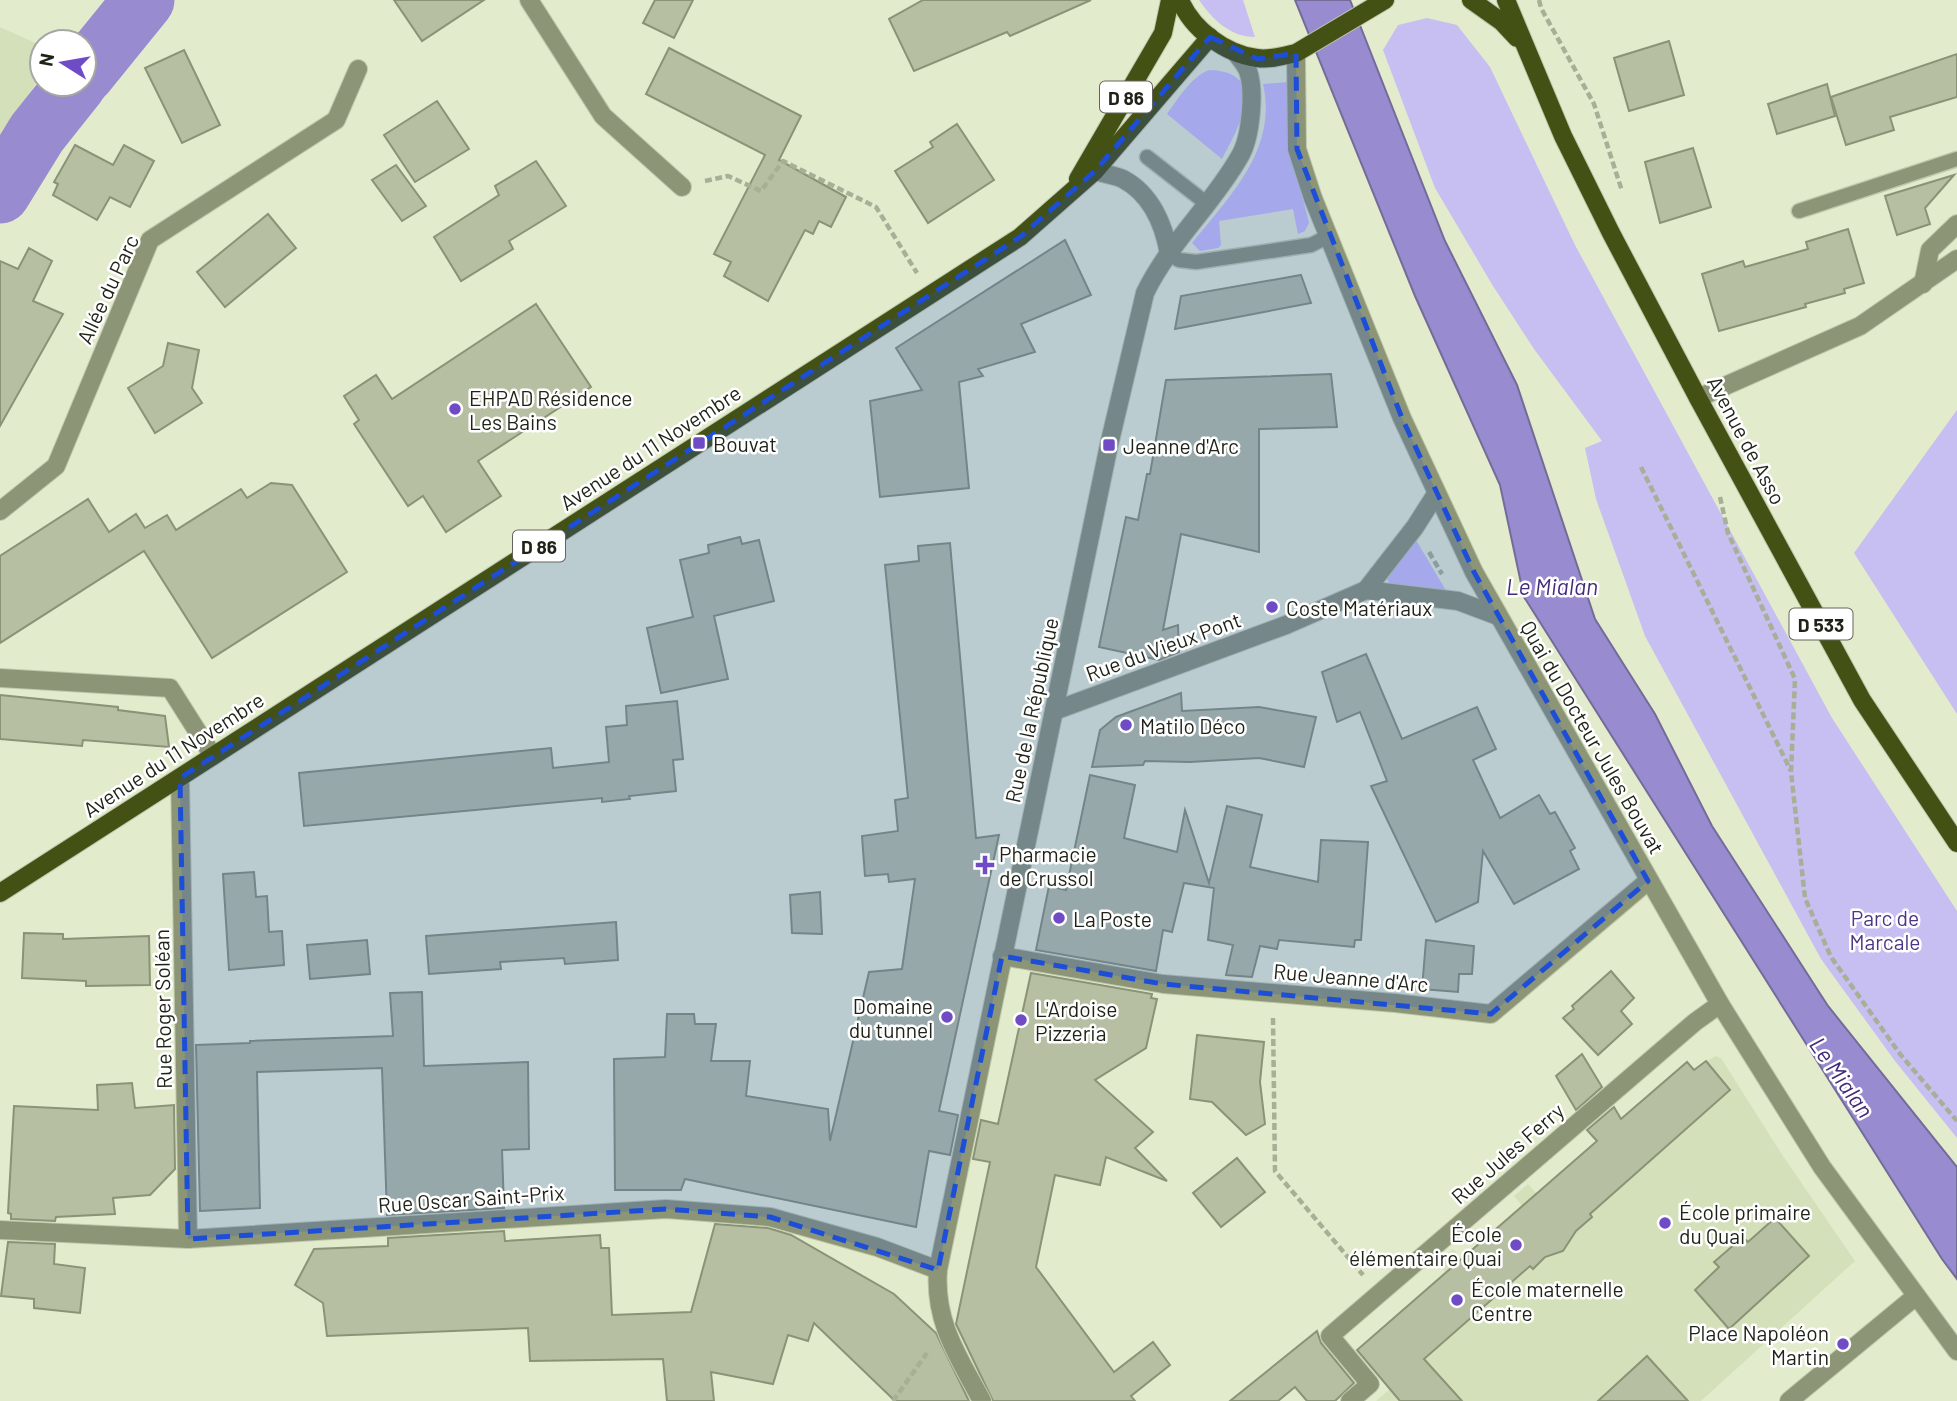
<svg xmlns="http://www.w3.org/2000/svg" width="1957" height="1401" font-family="Barlow,sans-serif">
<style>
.built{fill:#d4e0ba}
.green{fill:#c7bef1}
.water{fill:#988bcf;stroke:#746c98;stroke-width:2}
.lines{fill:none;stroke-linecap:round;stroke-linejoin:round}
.river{stroke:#988bcf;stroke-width:61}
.building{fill:#b6bfa1;stroke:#8a9376;stroke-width:2}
.service-casing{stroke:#bfc8ac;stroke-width:17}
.minor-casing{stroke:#bfc8ac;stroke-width:20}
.tertiary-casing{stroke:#bfc8ac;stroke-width:20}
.primary-casing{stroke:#bfc8ac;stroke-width:20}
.path{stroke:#a7af96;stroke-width:4.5;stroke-dasharray:7 3.5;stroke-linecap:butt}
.service{stroke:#8c9576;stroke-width:14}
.minor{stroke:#8c9576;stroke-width:18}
.tertiary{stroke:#8c9576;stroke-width:18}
.primary{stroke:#445115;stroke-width:18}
.marked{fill:#1d4ed8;fill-opacity:0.2;stroke:#1d4ed8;stroke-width:5;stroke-dasharray:14 9;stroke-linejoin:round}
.poi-dot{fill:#6f4cc5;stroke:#fff;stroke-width:2.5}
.labels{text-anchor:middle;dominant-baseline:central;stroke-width:5;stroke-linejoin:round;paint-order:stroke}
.shield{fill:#fff;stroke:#62645d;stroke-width:2}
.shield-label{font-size:19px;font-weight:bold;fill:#1f2217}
.street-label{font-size:21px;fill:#1f2217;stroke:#fff}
.poi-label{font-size:21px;fill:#1f2217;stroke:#fff;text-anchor:start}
.park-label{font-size:21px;fill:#4c3686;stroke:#fff}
.water-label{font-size:23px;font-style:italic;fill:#432b7b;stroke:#fff}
</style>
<rect width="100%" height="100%" fill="#e2eccd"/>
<g class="built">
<path d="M0 27 42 46V73L0 142Z"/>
<path d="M1715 1056 1721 1058 1781 1153 1855 1261 1701 1401H1376L1390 1389 1363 1357 1374 1347 1368 1340 1445 1272 1438 1263 1453 1249 1461 1258 1522 1206 1514 1196 1528 1184 1537 1194 1597 1142 1588 1131 1611 1127Z"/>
</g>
<g class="green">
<path d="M1199 0H1243L1255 37C1230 37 1212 19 1199 0Z"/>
<path d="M1427 18 1457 25 1490 67 1575 245 1832 718 1957 911V1138L1895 1061 1821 959 1645 636 1596 499 1585 448 1602 441 1534 349 1493 286 1435 188 1383 50 1398 25Z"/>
<path d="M1209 70C1271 72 1239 127 1222 159L1167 114C1178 99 1191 77 1209 70Z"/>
<path d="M1288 82 1290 148 1309 223 1305 231 1298 234 1293 209 1219 221 1221 245 1218 248 1200 251 1192 243C1230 196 1278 149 1263 84Z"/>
<path d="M1957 410V714L1854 553Z"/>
<path d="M1416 540 1448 594 1390 585 1387 579Z"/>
</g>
<path class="water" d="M1295 0H1350L1445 241 1517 385 1595 619 1655 714 1712 826 1828 1006 1957 1167V1279L1942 1259 1524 597 1500 485 1415 296Z"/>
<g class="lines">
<g class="river">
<path d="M84 74 144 0"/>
<path d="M0 193 37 133 76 84"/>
</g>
</g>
<g class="building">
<path d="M394 0H484L422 41Z"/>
<path d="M655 0H693L674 38 643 23Z"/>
<path d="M923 0H1091L1010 36 1007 32 914 71 889 19Z"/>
<path d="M1669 41 1684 95 1629 111 1614 58Z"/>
<path d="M669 48 801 116 779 160 846 197 831 227 819 221 813 234 805 230 768 301 724 276 731 262 714 254 765 155 646 94Z"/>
<path d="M184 50 220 125 182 143 145 68Z"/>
<path d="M1957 54V97L1890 117 1894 130 1846 145 1831 97Z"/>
<path d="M1827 84 1835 116 1777 134 1768 104Z"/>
<path d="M437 101 469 149 415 182 384 135Z"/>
<path d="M957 124 994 180 928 223 895 171 933 147 930 142Z"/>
<path d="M75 145 113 165 124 145 154 161 130 207 110 197 97 220 53 195 58 184 54 182Z"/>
<path d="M1693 148 1711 207 1660 223 1645 162Z"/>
<path d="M536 161 566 206 509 241 513 249 461 281 434 237 499 195 495 186Z"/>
<path d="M396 165 426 206 402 221 372 180Z"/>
<path d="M1954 175 1925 208 1930 224 1897 235 1885 196Z"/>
<path d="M268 214 296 248 225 307 197 272Z"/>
<path d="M1848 229 1864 283 1844 289 1845 293 1805 304 1806 307 1719 331 1702 274 1743 261 1745 267 1808 249 1806 242Z"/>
<path d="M1065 240 1091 295 1021 324 1035 352 978 369 983 376 959 382 969 488 880 497 870 401 922 390 896 348Z"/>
<path d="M29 248 52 261 33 301 63 314 0 426V261L18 269Z"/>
<path d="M1301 275 1311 303 1175 329 1181 296Z"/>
<path d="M536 304 591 387 478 461 501 496 446 532 423 496 408 506 354 424 359 420 344 396 376 375 392 399Z"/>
<path d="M168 343 199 350 192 388 202 403 155 433 128 388 163 366Z"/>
<path d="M1331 374 1337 427 1259 429V552L1181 534 1163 630 1178 625 1179 652 1159 660 1099 647 1126 517 1138 520 1147 474H1150L1166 380Z"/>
<path d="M271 483 292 485 347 572 212 658 144 551 0 643V556L88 499 109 532 136 514 145 528 167 515 176 530 241 489 247 498Z"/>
<path d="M740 537 742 544 759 540 774 601 714 616 728 679 661 693 647 628 693 617 680 560 709 553 708 545Z"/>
<path d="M950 543 976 838 999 835 939 1111 958 1115 950 1155 929 1151 916 1227 685 1179 681 1190H615L614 1059 665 1057 667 1014H694L695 1024H716L711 1061H750L746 1096 828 1109 830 1141 869 972 902 969 915 879 889 882 888 874 865 876 862 836 898 831 895 800 908 798 885 565 919 561 918 546Z"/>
<path d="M1366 654 1402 739 1477 707 1496 749 1473 760 1500 818 1539 795 1550 814 1555 812 1575 848 1570 851 1579 869 1514 904 1483 851 1478 902 1436 922 1371 786 1387 781 1360 712 1337 722 1322 672Z"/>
<path d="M1181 693 1182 711 1259 707 1316 717 1304 767 1259 758 1190 762 1145 761 1143 765 1092 767 1100 730 1116 717Z"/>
<path d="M0 695 118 707V710L165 716 169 747 83 740 82 746 0 739Z"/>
<path d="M677 701 683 759 673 760 676 791 629 796 630 799 602 802V798L304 826 299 773 551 748 553 768 609 762 606 727 627 725 626 706Z"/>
<path d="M1090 775 1135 785 1124 838 1177 852 1185 810 1209 883 1227 806 1262 815 1250 867 1318 882 1321 840 1368 842 1361 940H1355L1354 947 1279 940 1277 949 1260 946 1252 977 1226 975 1233 945 1208 940 1214 888 1184 883 1172 932 1163 930 1156 971 1036 950 1049 886 1066 890Z"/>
<path d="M254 872 256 897 267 896 269 932 282 931 284 965 229 970 223 874Z"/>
<path d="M820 892 822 934 792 933 790 895Z"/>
<path d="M616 922 618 960 565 964 564 958 500 962 501 969 429 974 426 936Z"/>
<path d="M24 933 63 934V939L149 936 150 985 86 986V981L22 978Z"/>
<path d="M367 940 370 974 310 979 307 945Z"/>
<path d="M1426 940 1474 946 1472 974H1459L1458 992 1422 989Z"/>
<path d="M1611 971 1634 998 1621 1011 1632 1024 1598 1055 1563 1018 1574 1009 1572 1006Z"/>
<path d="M1031 973 1152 994 1151 998 1157 999 1146 1048 1095 1080 1153 1132 1135 1148 1167 1181 1106 1157 1100 1185 1055 1175 1036 1267 1114 1372 1153 1342 1170 1365 1131 1396 1135 1401H993L956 1324 990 1162 973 1159 981 1120 998 1124Z"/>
<path d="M422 992 424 1066 528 1062 529 1149 502 1150 504 1208 387 1215 382 1068 257 1072 260 1208 200 1211 196 1045 250 1043V1041L393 1036 390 993Z"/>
<path d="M1197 1035 1264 1042 1260 1082 1265 1124 1246 1135 1212 1102 1190 1099Z"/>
<path d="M1582 1054 1602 1087 1576 1110 1556 1076Z"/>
<path d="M1706 1061 1730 1090 1590 1214 1592 1217 1576 1231 1563 1251 1545 1257 1533 1269 1530 1266 1424 1359 1462 1401H1400L1357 1350 1597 1141 1587 1130 1614 1107 1621 1119 1687 1062 1694 1070Z"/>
<path d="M132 1083 135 1108 174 1105 175 1169 150 1195 113 1198 115 1214 56 1217 55 1221 11 1219V1214L8 1213 14 1106 98 1110 97 1085Z"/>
<path d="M1237 1158 1265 1192 1221 1227 1193 1193Z"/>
<path d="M1775 1218 1809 1256 1729 1329 1695 1290 1719 1267 1714 1262 1743 1237 1748 1242Z"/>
<path d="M715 1224 768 1228 791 1235 894 1294 936 1333 969 1401H895L814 1323 808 1341 788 1335 773 1384 711 1372 714 1401H667L663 1359 530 1361 528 1328 327 1336 323 1303 295 1285 314 1249 388 1246V1238L504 1231 505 1241 600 1235 601 1248H609L612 1315 691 1312Z"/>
<path d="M8 1242 55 1244 54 1264 85 1268 80 1313 34 1308V1299L1 1296Z"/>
<path d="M1317 1331 1321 1343 1354 1383 1335 1401H1307L1295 1387 1278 1401H1230Z"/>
<path d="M1647 1356 1688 1401H1598Z"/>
</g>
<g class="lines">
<g class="service-casing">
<g id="service">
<path d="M1147 157 1206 203"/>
<path d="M1799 211 1957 159"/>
<path d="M1169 254 1179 260 1196 262 1311 245 1329 236"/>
</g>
</g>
<g class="minor-casing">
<g id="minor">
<path d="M529 0 603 116 682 187"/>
<path d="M1923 284 1930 250 1957 224"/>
<path d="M1698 398 1860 326 1957 259"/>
<path d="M0 511 56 466 150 240 336 120 358 69"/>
<path d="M1366 590 1415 527 1436 494"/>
<path d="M0 678 170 688 213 756"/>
<path d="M1054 711 1286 625 1366 590 1458 601 1498 616"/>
<path d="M180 778 188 1239"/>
<path d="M1002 956 1163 984 1395 1003 1491 1014 1648 881"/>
<path d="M1350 1401 1370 1384 1330 1336 1695 1022 1720 1004"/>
<path d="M1789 1401 1916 1296"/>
</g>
</g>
<g class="tertiary-casing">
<g id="tertiary">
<path d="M1296 53 1297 149 1313 198 1402 418 1474 572 1720 1004 1822 1167 1957 1351"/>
<path d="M1095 171C1104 174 1115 175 1123 179 1151 194 1164 225 1169 254"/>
<path d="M0 1230 188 1239 666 1209 770 1217 877 1247 938 1270"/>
<path d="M982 1401C958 1356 934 1322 938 1270L1109 445 1145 293C1169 243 1213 204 1240 156 1251 137 1255 91 1248 71 1246 65 1240 59 1236 53"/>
</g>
</g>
<g class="primary-casing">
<g id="primary">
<path d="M1180 0C1192 29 1225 54 1257 58 1270 60 1283 56 1296 53L1385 0"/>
<path d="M1471 0 1502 22 1517 38"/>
<path d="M1506 0 1563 136 1611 233 1698 398 1862 700 1957 843"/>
<path d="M1078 179 1163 33 1170 0"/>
<path d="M0 893 1020 237 1095 171 1210 37"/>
</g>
</g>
<g class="path">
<path d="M1539 0 1541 8 1594 104 1622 191"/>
<path d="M705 181 728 176 761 191 783 161 876 207 917 273"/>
<path d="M1641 467 1791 771"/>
<path d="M1720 497 1728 533 1795 679 1791 772 1805 898 1831 957 1900 1054 1957 1121"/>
<path d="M1429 552 1442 574"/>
<path d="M1273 1018 1275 1171 1363 1275"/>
<path d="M893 1401 927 1353"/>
</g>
<use href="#service" class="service"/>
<use href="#minor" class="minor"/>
<use href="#tertiary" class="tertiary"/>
<use href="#primary" class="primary"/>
</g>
<path class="marked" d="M1210 37 1258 59 1296 53 1297 149 1402 418 1474 572 1648 881 1491 1014 1163 984 1002 956 938 1270 770 1217 666 1209 188 1239 180 778 1020 237 1095 171Z"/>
<g class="poi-dot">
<circle cx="455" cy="409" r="7"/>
<rect x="692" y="436" width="14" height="14" rx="3.5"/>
<rect x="1102" y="438" width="14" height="14" rx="3.5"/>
<circle cx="1272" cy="607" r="7"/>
<circle cx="1126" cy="725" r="7"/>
<path d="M981.5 854.5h7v7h7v7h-7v7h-7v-7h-7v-7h7z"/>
<circle cx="1059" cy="918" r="7"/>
<circle cx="947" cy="1017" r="7"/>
<circle cx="1021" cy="1020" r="7"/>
<circle cx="1665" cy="1223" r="7"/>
<circle cx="1516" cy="1245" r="7"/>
<circle cx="1457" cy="1300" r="7"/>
<circle cx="1843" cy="1344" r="7"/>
</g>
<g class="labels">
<g class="shield">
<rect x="1100" y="81.5" width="52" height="31" rx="5"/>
<rect x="513" y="530.5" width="52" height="31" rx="5"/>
<rect x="1789.5" y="608.5" width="63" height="31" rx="5"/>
</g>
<g class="shield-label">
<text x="1126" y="97">D 86</text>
<text x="539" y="546">D 86</text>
<text x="1821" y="624">D 533</text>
</g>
<g class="street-label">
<text transform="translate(107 289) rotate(-65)">Allée du Parc</text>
<text transform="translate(1747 440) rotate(62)">Avenue de Asso</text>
<text transform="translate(650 447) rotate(-33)">Avenue du 11 Novembre</text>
<text transform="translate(1163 646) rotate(-20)">Rue du Vieux Pont</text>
<text transform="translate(1031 710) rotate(-78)">Rue de la République</text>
<text transform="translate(1593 737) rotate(60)">Quai du Docteur Jules Bouvat</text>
<text transform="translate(173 754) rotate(-33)">Avenue du 11 Novembre</text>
<text transform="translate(1351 977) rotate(5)">Rue Jeanne d'Arc</text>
<text transform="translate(162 1009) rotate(-91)">Rue Roger Soléan</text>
<text transform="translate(1507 1153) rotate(-41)">Rue Jules Ferry</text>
<text transform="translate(471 1198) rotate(-4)">Rue Oscar Saint-Prix</text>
</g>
<g class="poi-label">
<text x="469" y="397">EHPAD Résidence<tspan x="469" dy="24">Les Bains</tspan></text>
<text x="713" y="443">Bouvat</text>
<text x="1123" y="445">Jeanne d'Arc</text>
<text x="1286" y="607">Coste Matériaux</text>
<text x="1140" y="725">Matilo Déco</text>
<text x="999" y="853">Pharmacie<tspan x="999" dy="24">de Crussol</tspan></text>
<text x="1073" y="918">La Poste</text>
<text x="933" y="1005" text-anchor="end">Domaine<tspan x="933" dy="24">du tunnel</tspan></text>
<text x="1035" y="1008">L'Ardoise<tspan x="1035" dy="24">Pizzeria</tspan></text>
<text x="1679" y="1211">École primaire<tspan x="1679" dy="24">du Quai</tspan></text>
<text x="1502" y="1233" text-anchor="end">École<tspan x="1502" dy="24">élémentaire Quai</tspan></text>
<text x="1471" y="1288">École maternelle<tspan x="1471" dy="24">Centre</tspan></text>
<text x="1829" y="1332" text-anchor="end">Place Napoléon<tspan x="1829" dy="24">Martin</tspan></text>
</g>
<g class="park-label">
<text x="1885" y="917">Parc de<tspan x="1885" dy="24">Marcale</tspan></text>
</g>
<g class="water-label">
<text x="1552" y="586">Le Mialan</text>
<text transform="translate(1842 1077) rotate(55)">Le Mialan</text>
</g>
</g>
<g transform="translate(63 63) rotate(281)"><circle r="33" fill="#ffffff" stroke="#a5a7a2" stroke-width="2"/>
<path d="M0-5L12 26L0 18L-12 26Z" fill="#6f4cc5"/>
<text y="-10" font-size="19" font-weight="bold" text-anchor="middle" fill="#1f2217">N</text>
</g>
</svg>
